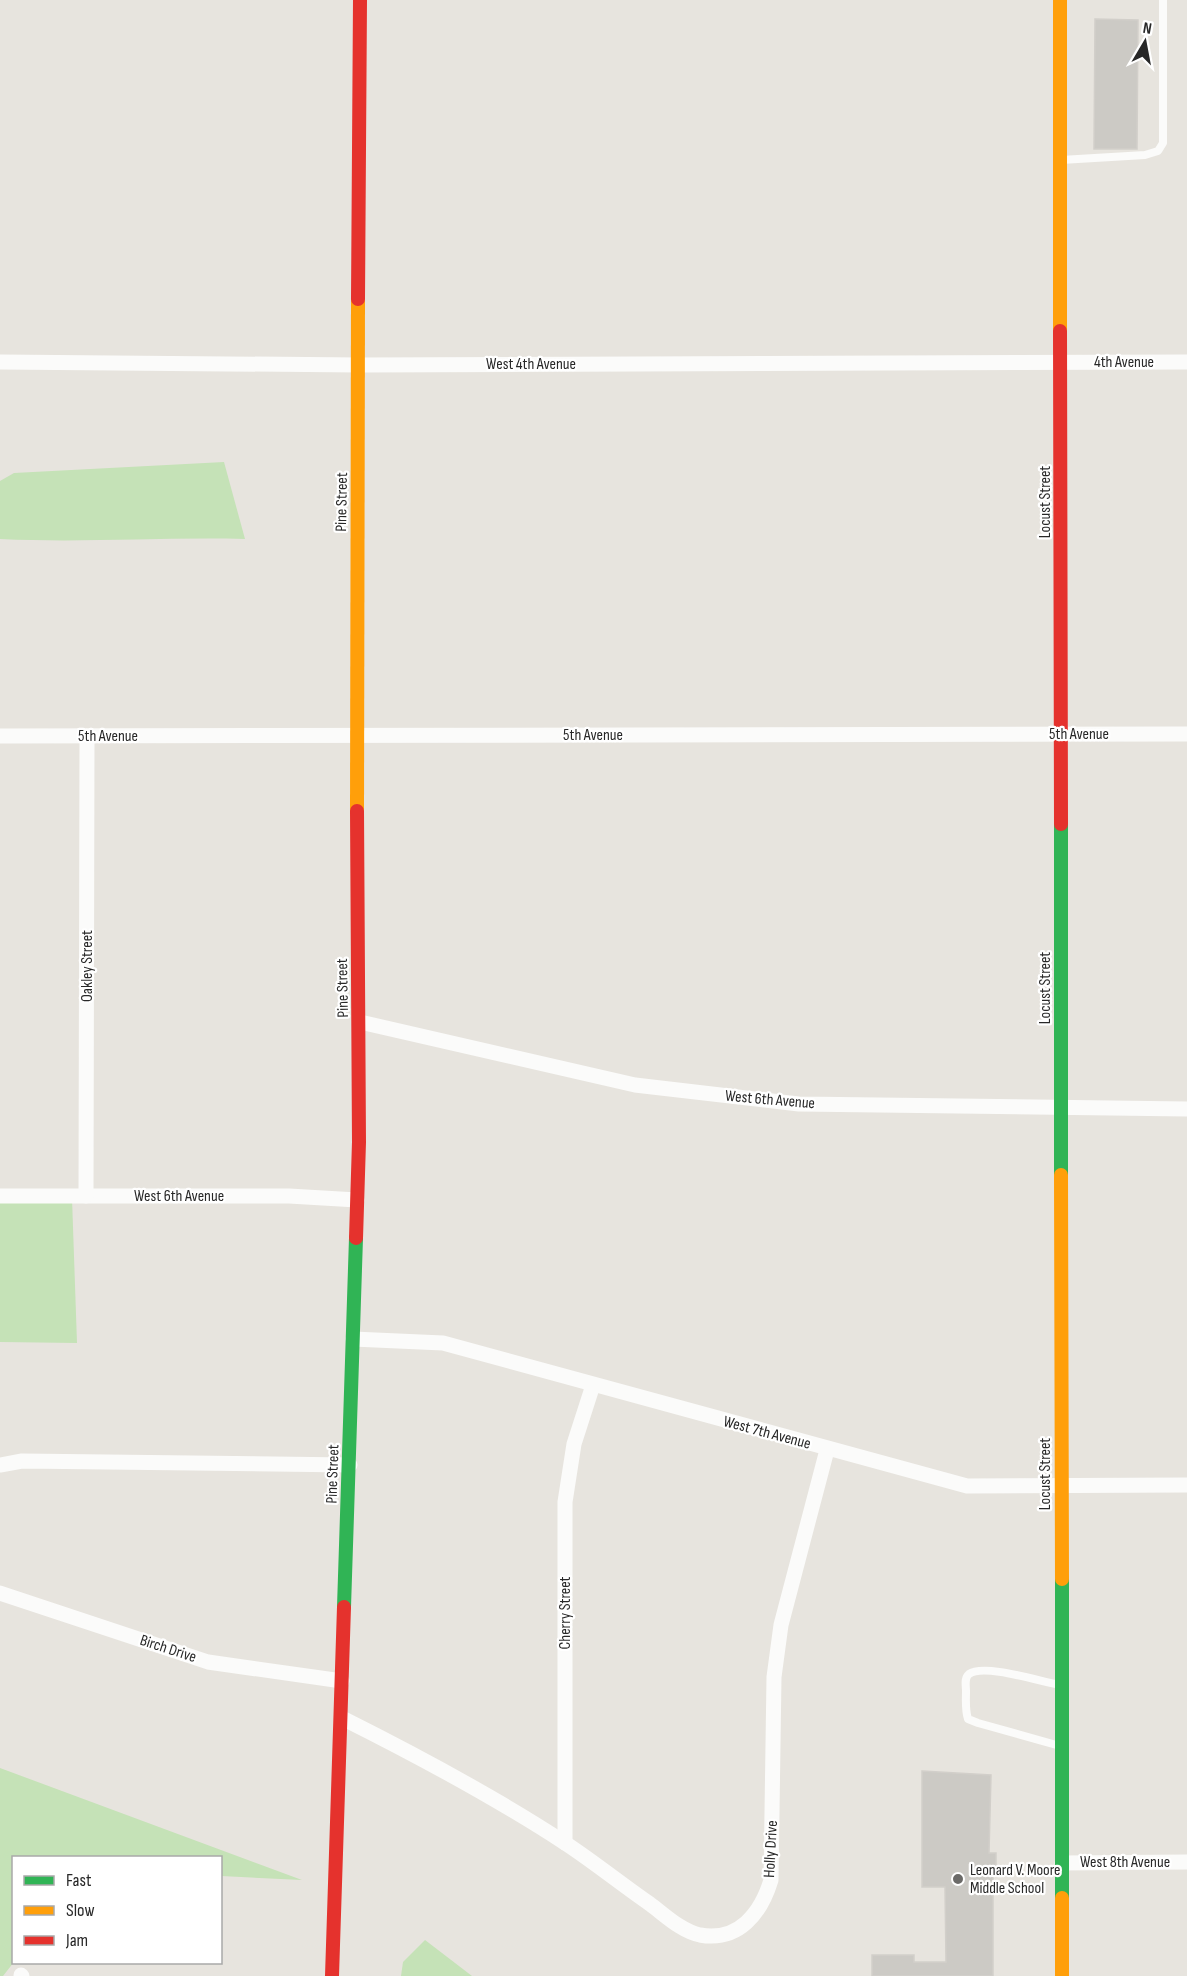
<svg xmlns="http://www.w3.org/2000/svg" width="1187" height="1976" font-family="'Sofia Sans Condensed',sans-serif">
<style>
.green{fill:#c5e2b7}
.building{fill:#cccac5;stroke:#d2cfca;stroke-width:1.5}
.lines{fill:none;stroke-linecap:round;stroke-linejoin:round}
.lane{stroke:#fbfbfa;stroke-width:8}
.street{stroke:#fbfbfa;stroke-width:15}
.fast{stroke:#30b455;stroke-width:14}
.slow{stroke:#ff9f0a;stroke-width:14}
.jam{stroke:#e5322d;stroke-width:14}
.poi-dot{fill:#6b6a68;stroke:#fff;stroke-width:2}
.labels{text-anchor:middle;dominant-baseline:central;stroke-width:4.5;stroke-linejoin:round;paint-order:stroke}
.street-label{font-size:16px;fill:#282828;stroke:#fff}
.poi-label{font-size:16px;fill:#282828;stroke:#fff;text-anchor:start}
</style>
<rect width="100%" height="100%" fill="#e7e4de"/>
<g class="green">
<path d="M224 462 245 539C163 537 81 543 0 539V481L14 473Z"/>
<path d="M72 1198 77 1343 0 1342V1202Z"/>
<path d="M0 1768 302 1880 221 1876 220 1858H14V1962L3 1976H0Z"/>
<path d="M425 1940 472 1976H401L403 1962Z"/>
</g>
<g class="building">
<path d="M1095 19 1138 20 1137 149H1094Z"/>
<path d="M922 1771 991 1775 989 1853H996V1870H993V1976H872V1955H914V1962H946L945 1887H922Z"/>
</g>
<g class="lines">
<g class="lane">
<path d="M1061 160 1145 155 1158 151 1163 143V0"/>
<path d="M1060 1685C1041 1682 984 1663 969 1674 964 1678 966 1686 966 1691 966 1701 965 1710 968 1719L978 1723 1060 1746"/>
</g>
<g class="street">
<path d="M0 362 360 365 1187 362"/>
<path d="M0 736 1187 734"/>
<path d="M360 1022 635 1085 799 1104 1187 1109"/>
<path d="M0 1196H289L357 1200"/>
<path d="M86 1196 87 736"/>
<path d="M353 1339 443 1343 967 1486 1187 1485"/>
<path d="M0 1465 22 1461 350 1465"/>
<path d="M0 1593 208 1662 342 1681"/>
<path d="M342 1718C418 1756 493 1796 565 1843 594 1862 621 1884 650 1904 665 1915 681 1931 700 1935 739 1942 761 1913 771 1880L774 1677 781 1625 827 1450"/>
<path d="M565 1843V1502L574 1444 593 1385"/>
<path d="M1062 1863 1187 1862"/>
<path d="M21 1975 22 1976"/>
</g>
<g class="fast">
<path d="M1061 824V1175"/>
<path d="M1062 1579V1898"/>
<path d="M344 1607 356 1238"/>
</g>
<g class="slow">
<path d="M1060 0V331"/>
<path d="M357 811 358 299"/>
<path d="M1061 1175 1062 1579"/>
<path d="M1062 1898V1976"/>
</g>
<g class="jam">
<path d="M358 299 360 0"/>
<path d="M1060 331 1061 824"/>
<path d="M356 1238 359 1142 357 811"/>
<path d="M332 1976 344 1607"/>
</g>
</g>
<circle class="poi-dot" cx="958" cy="1879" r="6"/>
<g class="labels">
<g class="street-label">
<text x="1124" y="362">4th Avenue</text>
<text x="531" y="364">West 4th Avenue</text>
<text transform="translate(342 502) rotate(-89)">Pine Street</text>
<text transform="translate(1045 502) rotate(-90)">Locust Street</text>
<text x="1079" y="734">5th Avenue</text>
<text x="593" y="735">5th Avenue</text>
<text x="108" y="736">5th Avenue</text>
<text transform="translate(87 966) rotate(-90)">Oakley Street</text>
<text transform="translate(343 988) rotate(-91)">Pine Street</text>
<text transform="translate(1045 988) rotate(-90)">Locust Street</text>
<text transform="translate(770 1100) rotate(5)">West 6th Avenue</text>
<text x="179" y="1196">West 6th Avenue</text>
<text transform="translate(767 1433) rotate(15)">West 7th Avenue</text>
<text transform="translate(333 1474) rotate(-88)">Pine Street</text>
<text transform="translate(1045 1474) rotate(-90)">Locust Street</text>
<text transform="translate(565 1613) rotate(-90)">Cherry Street</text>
<text transform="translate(168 1649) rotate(18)">Birch Drive</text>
<text transform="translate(771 1849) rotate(-87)">Holly Drive</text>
<text x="1125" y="1862">West 8th Avenue</text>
</g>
<g class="poi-label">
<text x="970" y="1870">Leonard V. Moore<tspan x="970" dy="18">Middle School</tspan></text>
</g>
</g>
<rect x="12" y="1856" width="210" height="108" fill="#ffffff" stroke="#a9a9a9" stroke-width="1.5"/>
<rect x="24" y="1876" width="30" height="9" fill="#30b455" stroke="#a9a9a9" stroke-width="1.5"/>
<text x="66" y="1886" font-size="18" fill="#282828">Fast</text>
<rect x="24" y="1906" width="30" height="9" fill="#ff9f0a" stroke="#a9a9a9" stroke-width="1.5"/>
<text x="66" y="1916" font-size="18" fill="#282828">Slow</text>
<rect x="24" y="1936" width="30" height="9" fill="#e5322d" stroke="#a9a9a9" stroke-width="1.5"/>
<text x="66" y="1946" font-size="18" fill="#282828">Jam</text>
<g transform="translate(1145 42) rotate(10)" stroke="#ffffff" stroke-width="4.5" paint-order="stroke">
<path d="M0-4.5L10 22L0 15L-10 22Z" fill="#282828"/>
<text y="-9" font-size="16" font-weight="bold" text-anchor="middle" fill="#282828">N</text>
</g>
</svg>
